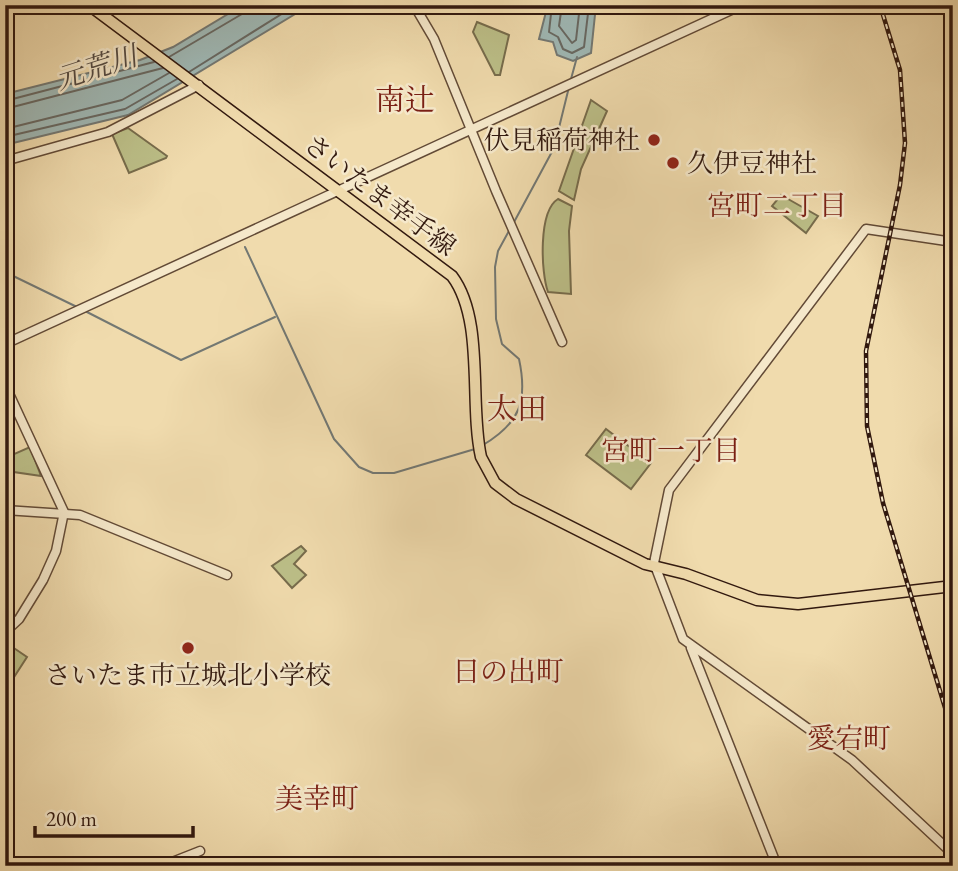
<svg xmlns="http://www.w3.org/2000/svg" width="958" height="871" font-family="'EB Garamond','Noto Serif JP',serif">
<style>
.green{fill:#bcbf88;stroke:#776c4c;stroke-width:2}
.water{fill:#9fb8b5;stroke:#737873;stroke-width:2}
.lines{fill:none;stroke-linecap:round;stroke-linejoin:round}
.shore{stroke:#686862;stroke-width:2}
.stream{stroke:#737873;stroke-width:2}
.tertiary-casing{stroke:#624a36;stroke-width:11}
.primary-casing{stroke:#32190f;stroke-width:13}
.tertiary{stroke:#f5e8ca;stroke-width:8}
.primary{stroke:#f0dbad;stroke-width:10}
.rail-casing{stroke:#32190f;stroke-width:4.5}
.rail{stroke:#f5e8ca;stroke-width:2;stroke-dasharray:5;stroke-linecap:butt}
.poi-dot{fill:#8f2418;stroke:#f5e8ca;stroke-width:2.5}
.labels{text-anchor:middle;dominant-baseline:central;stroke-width:5;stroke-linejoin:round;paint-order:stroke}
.poi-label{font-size:26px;fill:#32190f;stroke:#f5e8ca;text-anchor:end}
.street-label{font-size:26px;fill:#32190f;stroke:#f5e8ca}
.water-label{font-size:28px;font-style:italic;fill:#534941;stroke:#f5e8ca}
.neighbourhood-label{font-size:28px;fill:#7a1f14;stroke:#f5e8ca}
.quarter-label{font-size:30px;fill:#7a1f14;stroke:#f5e8ca}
</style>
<rect width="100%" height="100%" fill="#f0dbad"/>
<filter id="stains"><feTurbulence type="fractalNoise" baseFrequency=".00286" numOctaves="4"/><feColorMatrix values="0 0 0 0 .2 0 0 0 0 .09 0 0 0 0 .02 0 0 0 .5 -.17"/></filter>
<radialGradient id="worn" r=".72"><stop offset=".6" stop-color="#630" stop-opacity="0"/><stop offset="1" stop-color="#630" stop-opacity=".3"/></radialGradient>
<g class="green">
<path d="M477 22 509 35 500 75H495L473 32Z"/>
<path d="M591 100 607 111 581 169 574 200 559 191Z"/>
<path d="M128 128 167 156 166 158 129 173 112 134Z"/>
<path d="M781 195 818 216 806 233 772 206Z"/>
<path d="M558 199 572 206 569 231 571 294 548 292C541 273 538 211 558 199Z"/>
<path d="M606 429 651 463 631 489 586 455Z"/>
<path d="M30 447 41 476 7 471 5 458Z"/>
<path d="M301 546 306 551 294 564 306 575 292 588 272 566Z"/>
<path d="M5 642 27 657 7 688 5 687Z"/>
</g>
<g class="water">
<path d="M243 5H310L128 115 5 145V94L140 60 173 47Z"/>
<path d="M536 5H596L591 53 573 61 557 55 553 42 539 39 547 8Z"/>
</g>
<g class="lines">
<g class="shore">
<path d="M552 5 549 32 558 37 563 49 572 53 584 47 589 5"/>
<path d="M562 5 559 26 572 43 576 40 580 5"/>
<path d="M169 57 242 14 245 5"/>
<path d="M189 72 296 5"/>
<path d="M5 101 154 62"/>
<path d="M5 109 163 68"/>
<path d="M5 129 122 100 169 73"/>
<path d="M5 137 125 109 177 79"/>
</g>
<g class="stream">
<path d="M571 79 577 57"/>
<path d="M513 224 554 148 569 87"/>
<path d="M245 247 334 439 359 467 373 473H394L475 449"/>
<path d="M5 272 77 307"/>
<path d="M85 311 181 360 275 317"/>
<path d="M483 445C520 423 528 401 519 359L502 344 496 319 495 267 498 251 510 229"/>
</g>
<g class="tertiary-casing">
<g id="tertiary">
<path d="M414 5 434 39 496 191 562 342"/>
<path d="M5 161 108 132 199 85"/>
<path d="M953 242 866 229 669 490 654 563 683 639 852 760 953 854"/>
<path d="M5 344 742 5"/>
<path d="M5 385 64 512 56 551 43 580 19 619 5 632"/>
<path d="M5 510 80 515 227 575"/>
<path d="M691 648 777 866"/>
<path d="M162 866 200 851"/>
</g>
</g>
<g class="primary-casing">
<path id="primary" d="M89 5 452 276C485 320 469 403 481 457L495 483 516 499 645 564 686 574 757 600 798 604 953 586"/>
</g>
<use href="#tertiary" class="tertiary"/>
<use href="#primary" class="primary"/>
<g class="rail-casing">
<path id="rail" d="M880 5 900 70 905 143 900 185 866 351 867 426 883 503 953 734"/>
</g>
<use href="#rail" class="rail"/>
</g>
<g class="poi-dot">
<circle cx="654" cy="140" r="7"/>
<circle cx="673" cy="163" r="7"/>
<circle cx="188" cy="648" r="7"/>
</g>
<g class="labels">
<g class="poi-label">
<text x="640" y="140">伏見稲荷神社</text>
<text x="687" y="163" text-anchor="start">久伊豆神社</text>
<text x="188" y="675" text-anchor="middle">さいたま市立城北小学校</text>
</g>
<g class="street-label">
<text transform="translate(380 195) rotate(37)">さいたま幸手線</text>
</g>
<g class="water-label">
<text transform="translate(96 67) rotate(-18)">元荒川</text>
</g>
<g class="neighbourhood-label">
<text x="777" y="205">宮町二丁目</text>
<text x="671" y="450">宮町一丁目</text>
<text x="508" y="671">日の出町</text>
<text x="849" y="738">愛宕町</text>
<text x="317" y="798">美幸町</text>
</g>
<g class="quarter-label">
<text x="405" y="99">南辻</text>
<text x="517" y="408">太田</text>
</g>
</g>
<rect width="958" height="871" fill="none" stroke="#f0dbad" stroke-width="28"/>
<rect x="7" y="7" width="944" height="857" fill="none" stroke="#32190f" stroke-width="3.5"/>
<rect x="14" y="14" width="930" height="843" fill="none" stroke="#32190f" stroke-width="2"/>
<path d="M35 826v10h158v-10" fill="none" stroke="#32190f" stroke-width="3.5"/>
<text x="46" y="826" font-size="21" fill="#32190f" stroke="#f5e8ca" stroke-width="5" paint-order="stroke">200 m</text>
<rect width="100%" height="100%" filter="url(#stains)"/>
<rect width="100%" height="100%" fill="url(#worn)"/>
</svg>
